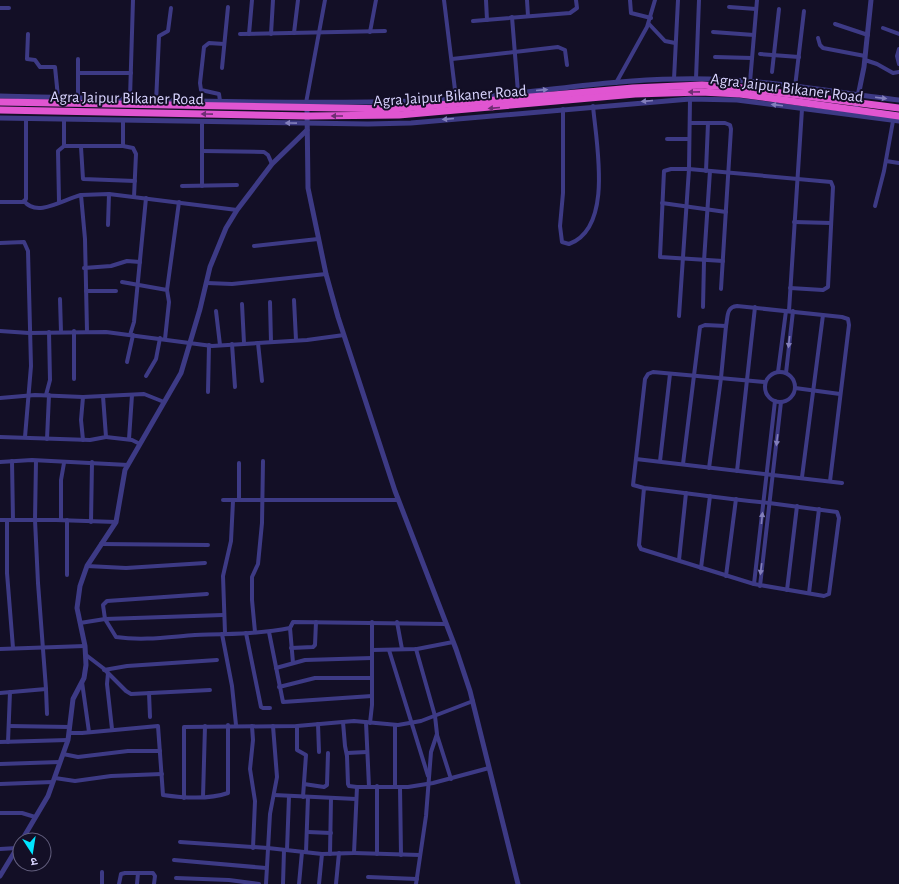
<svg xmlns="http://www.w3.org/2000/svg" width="899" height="884" font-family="'Alegreya Sans','Noto Sans Devanagari',sans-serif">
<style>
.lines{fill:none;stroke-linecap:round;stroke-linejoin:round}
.minor{stroke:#3d3a85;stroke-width:4}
.tertiary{stroke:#3d3a85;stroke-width:5}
.trunk{stroke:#e055d1;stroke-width:7}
.oneway{fill:#837fbc}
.oneway2{fill:#6f2e73}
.labels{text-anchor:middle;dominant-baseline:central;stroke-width:4;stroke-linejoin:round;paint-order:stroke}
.street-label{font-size:16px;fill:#d9d4ff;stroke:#130f26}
</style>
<rect width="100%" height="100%" fill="#130f26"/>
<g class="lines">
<g class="minor">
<path d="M444 0 456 98"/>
<path d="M486 0 487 20"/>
<path d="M527 0 528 16"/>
<path d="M630 0 631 13 651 18"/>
<path d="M729 7 756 9"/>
<path d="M0 8H9"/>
<path d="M512 17 518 92"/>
<path d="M473 21 570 13 577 8 576 0"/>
<path d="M649 24 665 41 675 43"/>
<path d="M835 24 868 35"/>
<path d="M883 28 899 34"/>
<path d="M370 32 376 0"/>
<path d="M713 32 754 35"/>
<path d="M294 33 298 0"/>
<path d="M28 34 27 59 35 60 40 67H55L58 97"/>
<path d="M240 34 385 31"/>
<path d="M249 34 252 0"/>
<path d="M271 34 273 0"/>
<path d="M818 38 820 45 823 48 865 56"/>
<path d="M899 49 897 56 899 64"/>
<path d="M760 54 799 57"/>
<path d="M715 57 752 58"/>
<path d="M452 59 558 47 565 50 567 65"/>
<path d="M865 60 877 64 893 73 899 72"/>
<path d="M222 68 228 7"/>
<path d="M772 72 779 9"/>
<path d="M78 73H131"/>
<path d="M674 79 678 0"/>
<path d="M696 79 699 0"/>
<path d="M750 82 757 0"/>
<path d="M616 83 647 27 655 0"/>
<path d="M795 87 804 11"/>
<path d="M78 98V59"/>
<path d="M130 98 133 0"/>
<path d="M220 101 219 94 201 90 200 83 204 47 209 43 224 44"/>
<path d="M156 103 159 36 168 31 171 8"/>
<path d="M306 103 325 0"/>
<path d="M563 109V193L560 226 562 242 569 244C614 228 596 142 593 106"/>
<path d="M64 119V146H123L133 148 136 154 134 197"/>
<path d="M202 121V186"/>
<path d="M690 123H725L730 125 731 129 721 289"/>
<path d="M667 139H689"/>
<path d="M123 146V120"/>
<path d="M81 147 83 179 135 181"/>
<path d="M202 151 264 152 268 155 272 164"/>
<path d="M886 161 899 163"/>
<path d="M706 171 708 123"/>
<path d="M182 186 237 185"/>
<path d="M24 201C37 218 64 199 81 195"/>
<path d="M0 202H23L26 199V118"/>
<path d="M59 202 58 151 64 146"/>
<path d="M662 203 726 212"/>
<path d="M875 206 884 171 893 121"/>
<path d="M794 222 831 223"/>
<path d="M108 225 109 194"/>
<path d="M0 243 24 242 28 251 31 366 25 437"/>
<path d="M254 246 318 239"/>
<path d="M723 261 660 257 664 171 671 169H689L831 182 833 187 828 287 823 290 790 288"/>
<path d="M84 268 111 266 127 261 140 262"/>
<path d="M122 282 167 290 169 302 165 339"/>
<path d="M207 283 232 284 326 274"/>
<path d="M167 290 179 202"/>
<path d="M86 291H116"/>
<path d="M60 299 61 332"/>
<path d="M294 300 296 340"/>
<path d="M270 302 271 342"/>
<path d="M242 304 244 343"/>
<path d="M703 307 704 261 710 171"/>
<path d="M216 311 220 345"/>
<path d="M789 311 802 109"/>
<path d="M679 316 689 169 690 99"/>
<path d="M0 331 29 333 106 332 212 346 307 340 344 335"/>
<path d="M87 331 85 239 81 195 109 194 237 210"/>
<path d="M130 335 134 322 146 198"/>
<path d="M258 343 262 381"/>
<path d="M232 344 235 387"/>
<path d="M127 362 133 335"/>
<path d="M778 372 786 311"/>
<circle cx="780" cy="387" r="15"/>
<path d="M786 373 793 311"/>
<path d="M146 376 156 359 160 338"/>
<path d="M74 379V331"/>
<path d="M795 388 840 394"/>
<path d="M208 392 209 345"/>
<path d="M46 395 50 380 49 332"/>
<path d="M0 398 35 395 83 397 144 394 164 402"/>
<path d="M0 437 90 440 106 437 103 396"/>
<path d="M106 437 132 440 140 444"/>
<path d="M47 439 49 395"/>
<path d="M129 439 132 395"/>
<path d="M83 440 81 420 83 397"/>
<path d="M636 459 842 483"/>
<path d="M12 461 13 520"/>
<path d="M660 461 670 374"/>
<path d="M0 462 32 460 128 465"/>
<path d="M683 464 700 327 705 325 726 326C728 317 726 307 737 306L842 317 848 319 849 325 830 481"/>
<path d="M709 468 721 378 726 326"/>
<path d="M737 471 755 307"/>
<path d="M802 477 823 315"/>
<path d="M644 488 639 545 641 549 754 584 824 596 829 594 839 518 837 512 769 503C728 499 686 493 644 488L633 485 645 379 648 374 653 372 765 382"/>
<path d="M223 500H398"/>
<path d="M239 500V463"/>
<path d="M0 520H56L116 522"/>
<path d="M7 520V573L13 648"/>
<path d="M61 520V480L64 463"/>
<path d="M67 520V575"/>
<path d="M91 522 92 462"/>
<path d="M101 544 208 545"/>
<path d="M679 560 686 493"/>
<path d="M87 566 126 568 205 563"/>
<path d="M701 568 710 496"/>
<path d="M726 576 736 499"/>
<path d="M754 584 775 401"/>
<path d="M760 586 781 402"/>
<path d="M787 590 797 506"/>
<path d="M809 593 819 509"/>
<path d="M207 594 107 601 103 605 105 619 223 615"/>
<path d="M397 622 402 649"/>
<path d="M80 623 105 619 116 637C143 641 168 637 195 635 227 634 259 634 290 628L293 622 446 624"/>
<path d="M290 628 293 663"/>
<path d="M255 632 252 600V577L258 564 262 523 263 461"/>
<path d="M269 632 283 702 372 696"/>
<path d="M225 633 223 576 231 541 233 501"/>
<path d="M246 633 261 707 263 708H270"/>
<path d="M222 634 232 686 236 725"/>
<path d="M291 648 313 647 315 645 316 622"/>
<path d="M0 649 85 646"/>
<path d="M416 649 435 716 437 734 431 752 426 816 416 884"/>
<path d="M372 650V622"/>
<path d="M389 650 428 776"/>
<path d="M86 655 103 668 126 691 131 694 210 690"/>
<path d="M276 668 305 660 372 658"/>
<path d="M104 670 127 666 217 660"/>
<path d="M108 673 107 684 112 729"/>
<path d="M82 682 89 732"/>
<path d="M279 687 315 678H371"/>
<path d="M46 689 47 714"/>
<path d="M0 693 46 689 38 583 35 520 36 461"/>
<path d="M149 693 150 717"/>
<path d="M343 722 345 746 347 756 348 784 349 786 357 787"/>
<path d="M366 722 369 787"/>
<path d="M370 723 372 705V650L417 649 453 642"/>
<path d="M318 724 319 752"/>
<path d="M395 725V786"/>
<path d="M9 726 70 727"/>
<path d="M252 726 253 740 250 769 255 801 253 848"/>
<path d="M297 726V750L306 755 303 797"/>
<path d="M69 733H82L158 726 163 795C184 798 208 800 228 793V725"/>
<path d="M437 735 451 779"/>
<path d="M0 742 68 740"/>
<path d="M8 742 10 692"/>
<path d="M347 753 367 752"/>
<path d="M63 754 78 757 128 751H160"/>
<path d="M0 764 60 762"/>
<path d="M55 778 75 781 111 776 162 774"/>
<path d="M0 784 53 782"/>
<path d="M304 784 324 787 327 785 328 753"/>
<path d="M400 787 401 855"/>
<path d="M274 795 356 799"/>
<path d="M203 797 205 726"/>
<path d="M184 798V727L297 726 354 721 398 725 421 721 473 701"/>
<path d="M0 813H22L35 817"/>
<path d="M308 832 331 833"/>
<path d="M180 842 268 848 322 854"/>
<path d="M0 849 17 848"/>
<path d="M287 850 289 796"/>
<path d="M306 852 308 797"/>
<path d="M354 853 420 855"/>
<path d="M330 854 331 798"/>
<path d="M377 854V786"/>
<path d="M174 860 266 868"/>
<path d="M368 877 417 879"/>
<path d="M176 878 229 880 259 884"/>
<path d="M102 884V872"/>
<path d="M119 884 121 874 125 873H153L155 876 154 884"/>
<path d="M137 884 138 873"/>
<path d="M266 884 270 814 277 777 273 726"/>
<path d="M283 884 284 850"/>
<path d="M299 884 302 852"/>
<path d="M319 884 322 854 354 853 357 787H408L433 783 489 768"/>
<path d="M336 884 339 853"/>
</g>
<g class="tertiary">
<path d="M0 96C139 99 278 105 417 101 504 99 591 80 678 79 752 77 826 91 899 100"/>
<path d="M856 106 864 67 871 0"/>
<path d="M307 109 308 188 326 274 338 317 395 491 456 649 470 691 518 884"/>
<path d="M0 118 368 124 411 123 690 99 737 100 899 121"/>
<path d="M22 840 48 796 68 740 73 699 84 678 86 665 85 646 77 608 80 586 87 566 116 522 125 470 181 373 200 309 210 267 226 228 237 210 272 164 307 130"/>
<path d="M0 876 20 843"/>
</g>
<g class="trunk">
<path d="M0 102 393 109 633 88 702 85 743 88 899 108"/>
<path d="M0 110 308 116 399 115 635 94 701 92 740 94 899 116"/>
</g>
</g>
<defs><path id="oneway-solid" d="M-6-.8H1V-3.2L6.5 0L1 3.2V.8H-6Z"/></defs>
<g class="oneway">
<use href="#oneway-solid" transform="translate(542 90) rotate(-5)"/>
<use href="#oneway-solid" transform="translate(881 98) rotate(7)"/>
<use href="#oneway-solid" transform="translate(647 101) rotate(175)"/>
<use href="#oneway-solid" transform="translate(777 105) rotate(-173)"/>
<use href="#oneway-solid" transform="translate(448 119) rotate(175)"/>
<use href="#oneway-solid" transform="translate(291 123) rotate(-179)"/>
<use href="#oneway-solid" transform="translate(789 342) rotate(96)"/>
<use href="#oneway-solid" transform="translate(777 440) rotate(97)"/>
<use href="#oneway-solid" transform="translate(762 518) rotate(-84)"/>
<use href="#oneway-solid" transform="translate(761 569) rotate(97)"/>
</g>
<g class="oneway2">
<use href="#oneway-solid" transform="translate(694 92) rotate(179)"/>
<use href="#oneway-solid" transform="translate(494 108) rotate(175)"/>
<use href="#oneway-solid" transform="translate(207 114) rotate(-179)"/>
<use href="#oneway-solid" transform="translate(337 116) rotate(-180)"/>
</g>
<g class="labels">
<g class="street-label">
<text transform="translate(787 88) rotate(7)">Agra Jaipur Bikaner Road</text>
<text transform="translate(450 96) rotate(-4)">Agra Jaipur Bikaner Road</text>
<text transform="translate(127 98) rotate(1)">Agra Jaipur Bikaner Road</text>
</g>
</g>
<g transform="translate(32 852) rotate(168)"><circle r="19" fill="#130f26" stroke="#625e7d"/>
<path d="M0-3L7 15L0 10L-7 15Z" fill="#00e5ff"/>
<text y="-6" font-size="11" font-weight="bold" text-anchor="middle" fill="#d9d4ff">उ</text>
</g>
</svg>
